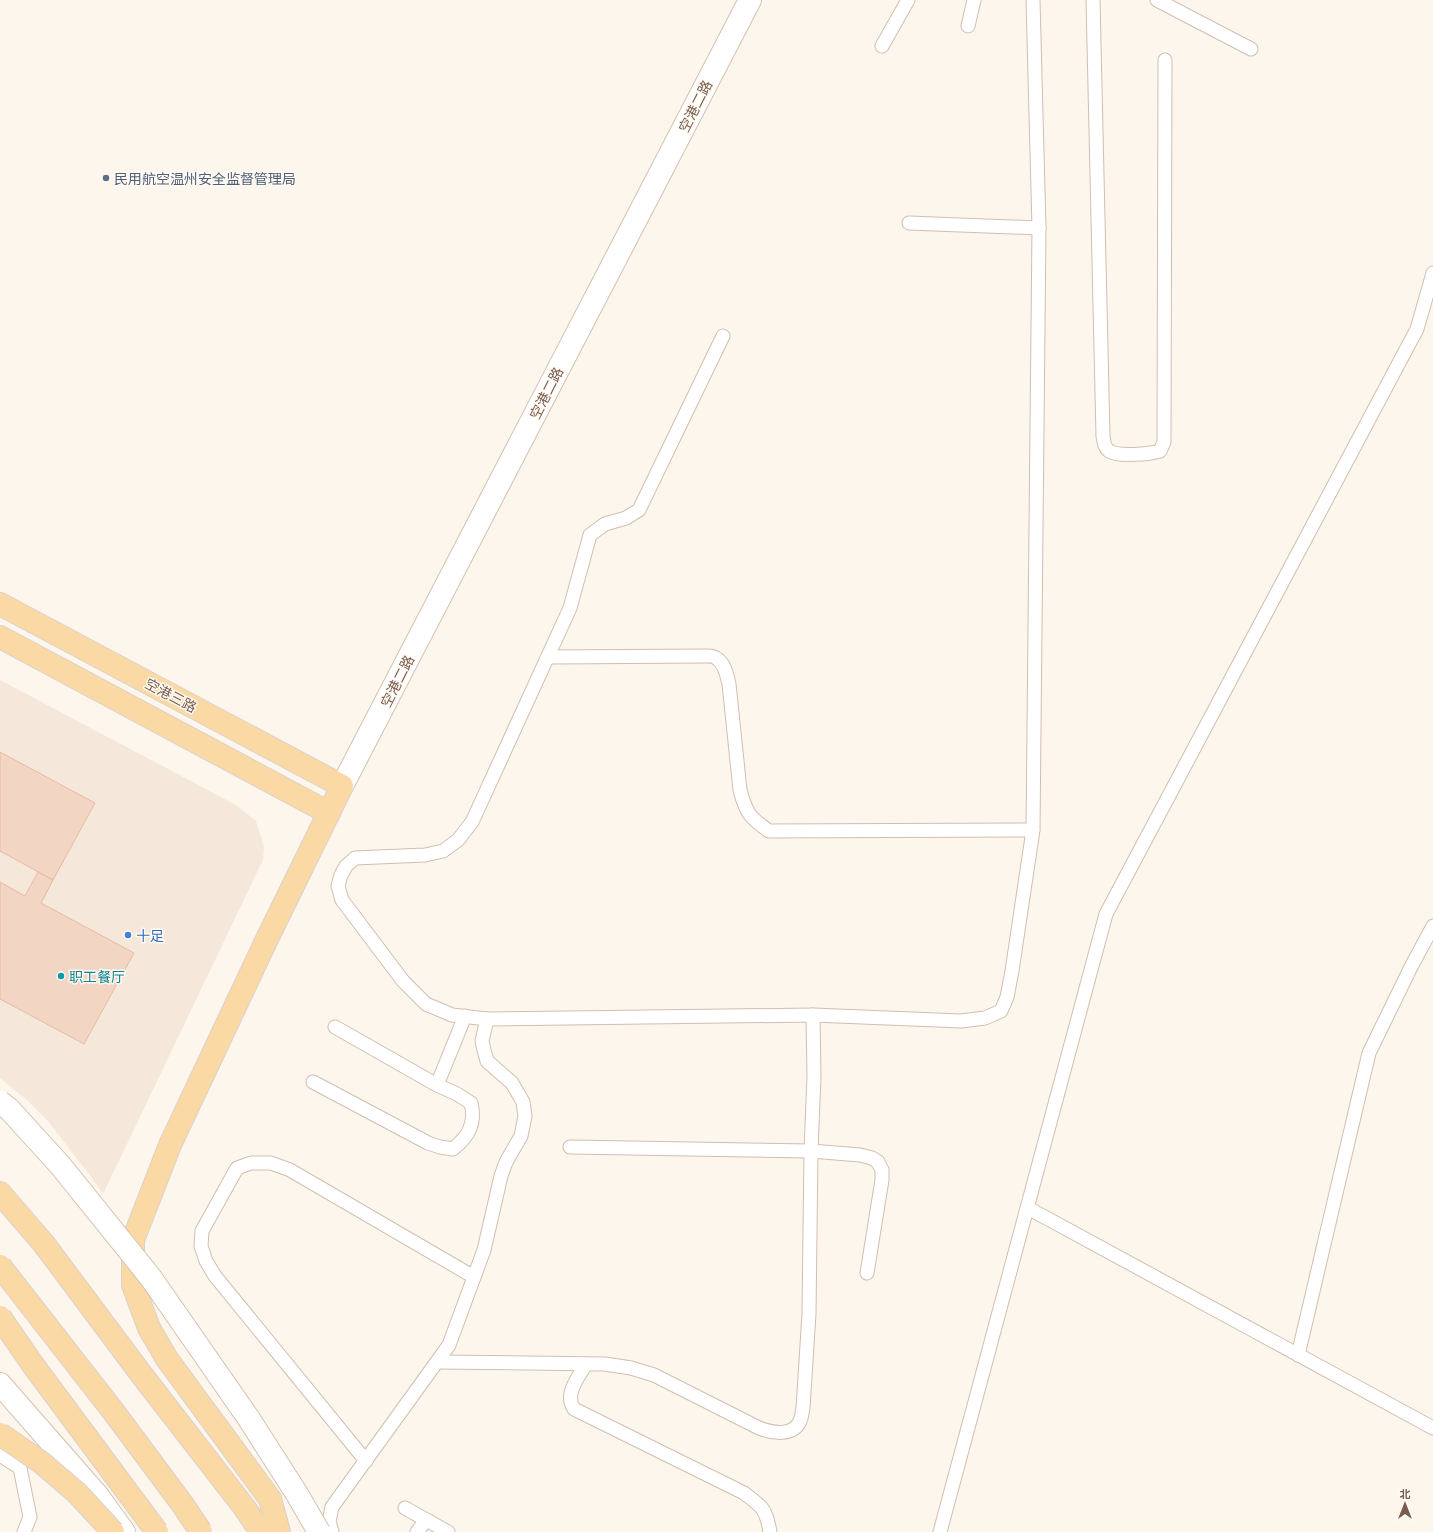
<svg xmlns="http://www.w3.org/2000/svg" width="1433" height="1532" font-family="Manrope,'Noto Sans SC',sans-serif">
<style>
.residential{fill:#f5e8da}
.building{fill:#f3d5c3;stroke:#e6bba3}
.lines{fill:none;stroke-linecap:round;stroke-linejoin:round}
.lane-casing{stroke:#d1beb0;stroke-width:15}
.secondary-casing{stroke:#d6c0b0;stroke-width:24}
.primary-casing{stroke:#dad1cd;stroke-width:24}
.lane{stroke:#fff;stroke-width:13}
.secondary{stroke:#fff;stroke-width:22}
.primary{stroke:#fbd9a5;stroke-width:22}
.secondary-bridge-casing{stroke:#d6c0b0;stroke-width:24;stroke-linecap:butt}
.primary-bridge-casing{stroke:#dad1cd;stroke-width:24;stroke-linecap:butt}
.secondary-bridge{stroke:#fff;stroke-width:22}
.primary-bridge{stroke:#fbd9a5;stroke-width:22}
.service-dot{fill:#5c6f8a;stroke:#fffaf3;stroke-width:1.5}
.shop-dot{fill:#3f7fe0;stroke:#fffaf3;stroke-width:1.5}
.culture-dot{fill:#0f9aa8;stroke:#fffaf3;stroke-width:1.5}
.labels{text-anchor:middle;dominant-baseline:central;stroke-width:3;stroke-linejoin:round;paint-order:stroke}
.street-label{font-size:14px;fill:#7a5c4d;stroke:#fffaf3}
.service-label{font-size:14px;fill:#4e5e75;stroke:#fffaf3;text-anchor:start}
.shop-label{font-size:14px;fill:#366cbe;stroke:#fffaf3;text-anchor:start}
.culture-label{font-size:14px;fill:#0d838f;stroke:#fffaf3;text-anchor:start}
</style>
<rect width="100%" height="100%" fill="#fdf6ec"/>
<path class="residential" d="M0 680 236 805 256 821 264 847 263 860 103 1194 92 1178 47 1120 28 1101 0 1078Z"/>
<g class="building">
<path d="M0 752 95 803 53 880 0 851Z"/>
<path d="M38 872 53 880 41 903 134 953 84 1044 0 999V882L25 896Z"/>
</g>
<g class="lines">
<g class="lane-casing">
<g id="lane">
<path d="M1093 0 1103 436C1104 442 1104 447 1109 451 1118 457 1150 454 1160 451L1164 442 1165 60"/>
<path d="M1157 0 1251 49"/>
<path d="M968 26 974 0"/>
<path d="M882 46 908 0"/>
<path d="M909 223 1039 228"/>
<path d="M723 336 639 510 626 518 605 524 590 535 570 608 472 822 458 840 443 851 425 855 355 858 346 866 341 875 338 886 342 900 403 981 426 1004 452 1015 487 1019 813 1015 961 1021 985 1018 1001 1011 1007 997 1012 971 1033 830 1039 228 1033 0"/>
<path d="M548 657 707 656C709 656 714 656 716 658 725 663 727 676 729 684L740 790C746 813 750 818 769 831L1033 830"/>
<path d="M335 1027 437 1085 465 1016"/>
<path d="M313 1082 428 1143 440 1147 453 1149C469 1136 476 1123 471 1103L457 1094 437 1085"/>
<path d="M570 1147 811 1151 860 1155 872 1158 878 1162 882 1170V1180L867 1273"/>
<path d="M1028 1208 1433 1428"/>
<path d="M1298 1355 1369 1053 1412 965 1433 926"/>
<path d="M437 1362 605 1364 631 1368 654 1375 759 1428C772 1433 793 1437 800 1421 802 1417 802 1412 803 1408L809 1314 811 1151 814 1076 813 1015"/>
<path d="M586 1364C578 1378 564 1394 574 1409L744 1493C763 1507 766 1509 770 1532"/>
<path d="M0 1455 20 1468 30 1517 24 1532"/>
<path d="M366 1461 215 1276 206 1261 201 1246 202 1231 237 1168 251 1163H271L290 1170 474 1277"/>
<path d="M405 1508 448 1532"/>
<path d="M332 1532 329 1521 332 1507 449 1345 484 1250 501 1176 506 1162 521 1136 525 1116 523 1102 512 1083 487 1061 484 1050 482 1041 487 1019"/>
<path d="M417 1532 426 1520"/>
<path d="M940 1532 1106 914 1417 329 1433 273"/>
</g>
</g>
<g class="secondary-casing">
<g id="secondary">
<path d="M342 786 750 0"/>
<path d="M0 1384 98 1496 124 1532"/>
</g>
</g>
<g class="primary-casing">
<g id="primary">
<path d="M0 604 342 786 267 939 170 1145 133 1240V1285L149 1328 167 1359 270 1499 279 1532"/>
<path d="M0 637 329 813"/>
<path d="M0 1193 44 1244 141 1374 244 1507 261 1532"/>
</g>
</g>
<use href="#lane" class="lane"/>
<use href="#secondary" class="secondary"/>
<use href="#primary" class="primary"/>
<g class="secondary-bridge-casing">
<path id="secondary-bridge" d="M0 1102 9 1109 60 1165 151 1278 249 1419 297 1494 319 1532"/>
</g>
<g class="primary-bridge-casing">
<g id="primary-bridge">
<path d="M0 1266 113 1411 183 1505 201 1532"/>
<path d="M0 1317 33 1365 157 1532"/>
<path d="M0 1434 42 1463 77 1493 113 1532"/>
</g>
</g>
<use href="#secondary-bridge" class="secondary-bridge"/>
<use href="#primary-bridge" class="primary-bridge"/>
</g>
<circle class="service-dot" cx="106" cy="178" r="4"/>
<circle class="shop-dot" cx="128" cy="935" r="4"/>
<circle class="culture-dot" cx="61" cy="976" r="4"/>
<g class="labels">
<g class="street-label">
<text transform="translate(695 106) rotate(-63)">空港二路</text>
<text transform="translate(546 393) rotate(-63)">空港二路</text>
<text transform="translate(397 681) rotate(-63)">空港二路</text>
<text transform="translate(171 695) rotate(28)">空港三路</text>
</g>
<g class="service-label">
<text x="114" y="178">民用航空温州安全监督管理局</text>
</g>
<g class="shop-label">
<text x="136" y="935">十足</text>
</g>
<g class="culture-label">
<text x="69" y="976">职工餐厅</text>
</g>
</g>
<g transform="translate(1405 1504)" stroke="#fffaf3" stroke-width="3" paint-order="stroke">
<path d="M0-3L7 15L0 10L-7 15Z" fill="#7a5c4d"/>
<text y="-6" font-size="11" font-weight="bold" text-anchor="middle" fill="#7a5c4d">北</text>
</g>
</svg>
